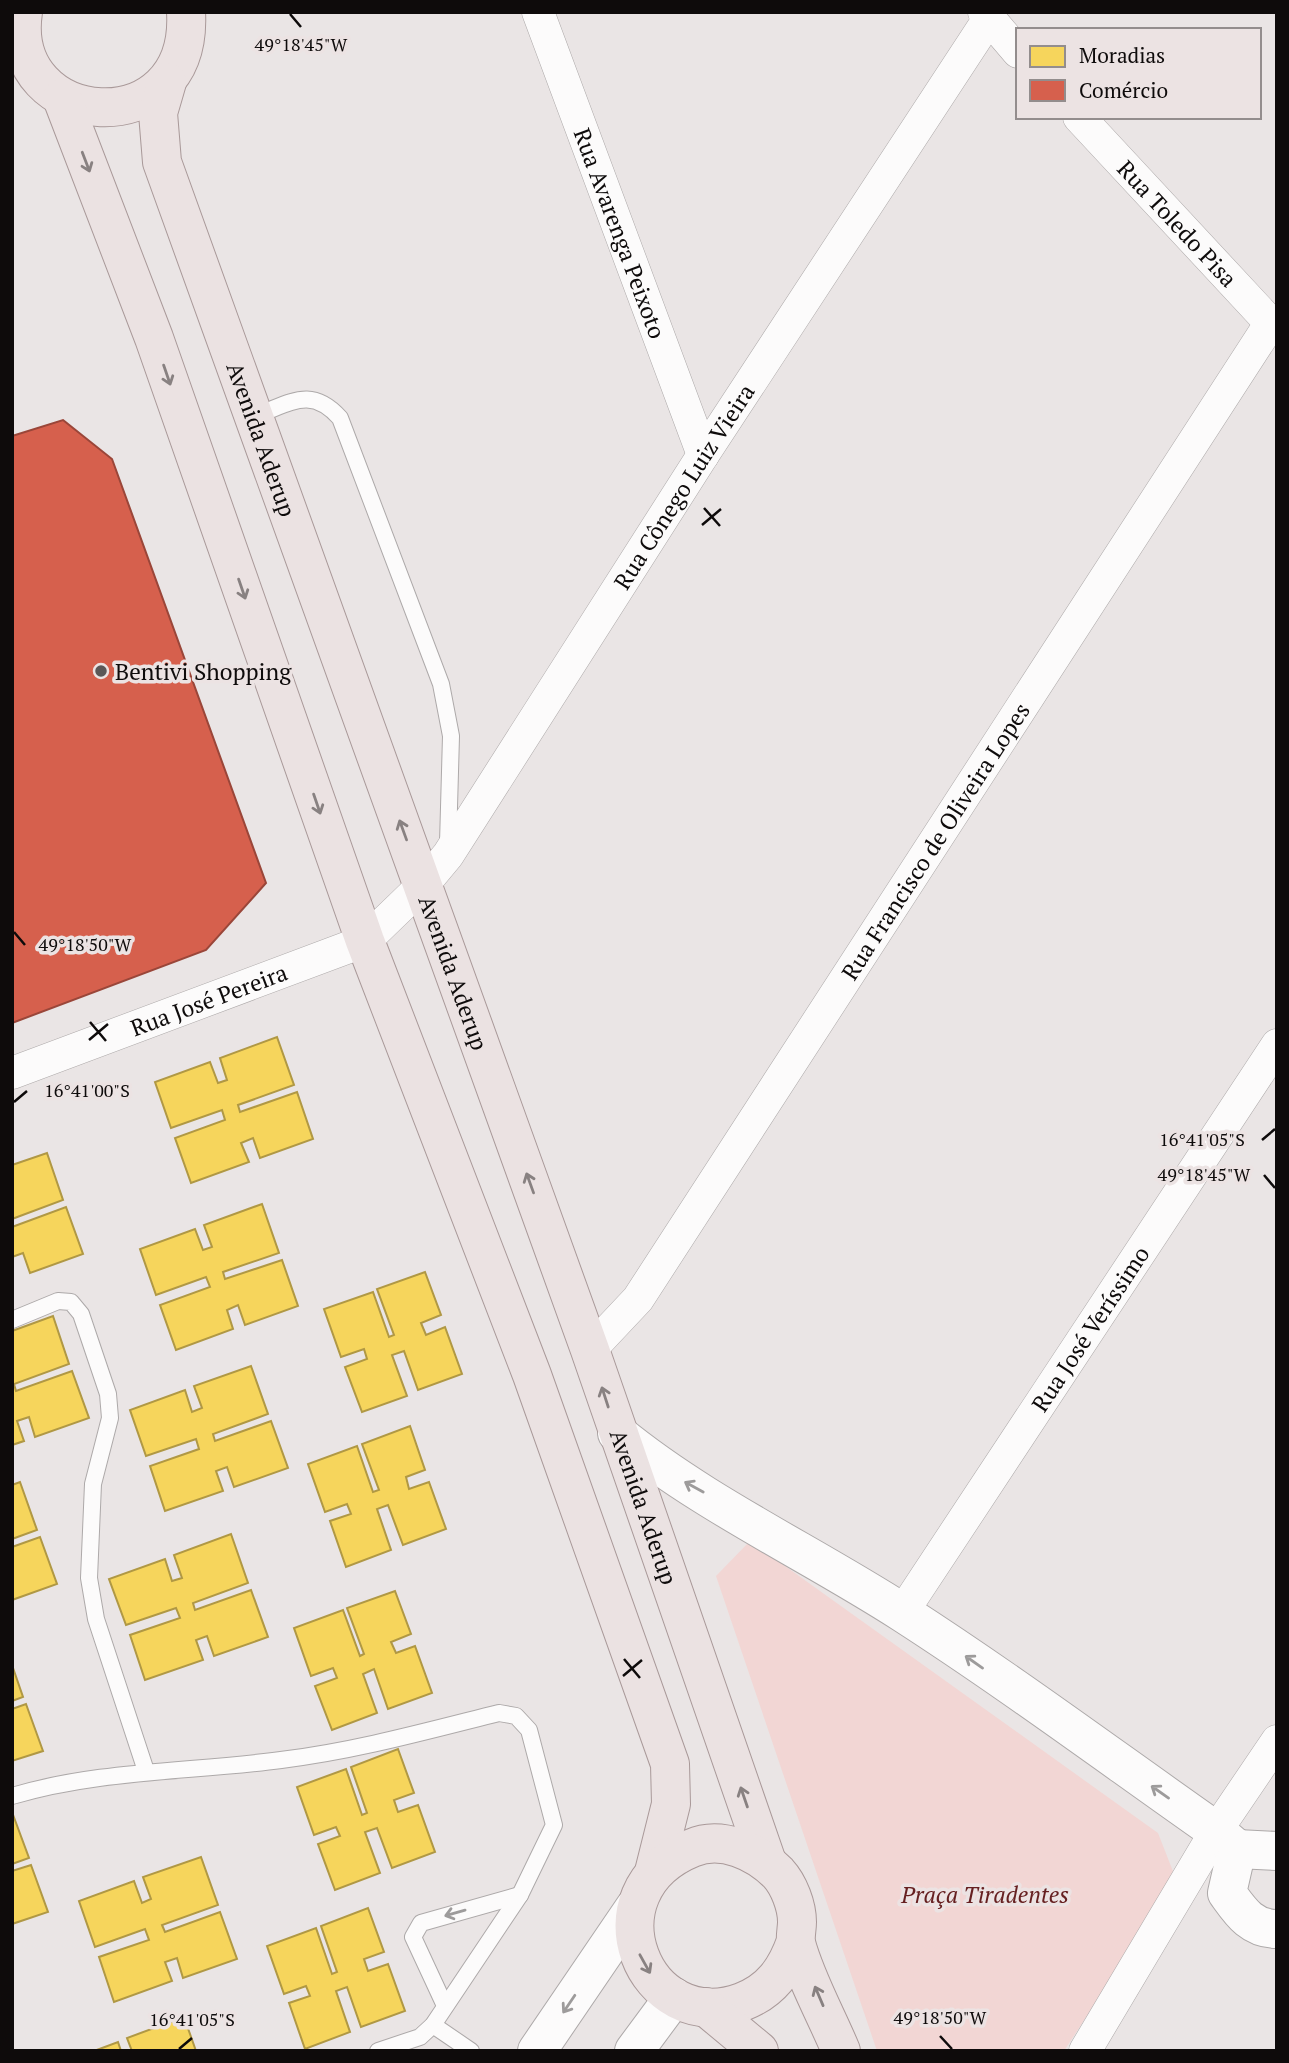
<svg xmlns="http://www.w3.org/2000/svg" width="1289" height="2063" font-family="'PT Serif',serif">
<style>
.green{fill:#f2d6d4}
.homes{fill:#f6d55c;stroke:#b09844;stroke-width:2}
.shops{fill:#d6604d;stroke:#9a4639;stroke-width:2}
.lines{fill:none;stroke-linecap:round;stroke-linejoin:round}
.lane-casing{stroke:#ada9a9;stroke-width:18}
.street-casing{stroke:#ada9a9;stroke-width:33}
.secondary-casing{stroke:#ada9a9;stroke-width:40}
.primary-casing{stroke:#a99999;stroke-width:40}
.lane{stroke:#fcfbfb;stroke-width:16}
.street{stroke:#fcfbfb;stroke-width:32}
.secondary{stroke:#fcfbfb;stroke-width:38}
.primary{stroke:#ebe2e2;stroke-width:38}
.oneway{stroke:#888181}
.oneway2{stroke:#9d9b9b}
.ticks{fill:none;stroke:#0e0b0b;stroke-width:2.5}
.poi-dot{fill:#5b5757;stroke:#ece3e3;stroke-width:2.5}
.labels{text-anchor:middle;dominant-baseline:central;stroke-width:7;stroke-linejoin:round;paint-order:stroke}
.street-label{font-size:23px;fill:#0e0b0b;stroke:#ece3e3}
.poi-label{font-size:23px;fill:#0e0b0b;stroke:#ece3e3;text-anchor:start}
.park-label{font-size:23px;font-style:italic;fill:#662021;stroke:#ece3e3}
.ticks-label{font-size:18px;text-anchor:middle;fill:#0e0b0b;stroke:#ece3e3;stroke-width:7;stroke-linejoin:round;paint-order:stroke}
</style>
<rect width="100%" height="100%" fill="#eae5e5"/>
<path class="green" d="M750 1541 1158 1833 1176 1879 1064 2051H877L716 1576Z"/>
<g class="homes">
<path d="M277 1037 294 1085 238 1105 240 1112 297 1092 313 1139 260 1158 253 1138 241 1143 249 1162 191 1183 175 1138 225 1120 222 1110 171 1128 155 1082 210 1062 218 1083 227 1080 220 1058Z"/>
<path d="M47 1153 63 1200 12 1219V1165Z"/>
<path d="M262 1204 279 1253 223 1272 225 1279 282 1260 298 1306 245 1325 238 1305 227 1310 233 1329 176 1350 160 1305 210 1287 206 1277 156 1295 140 1249 195 1229 203 1250 212 1247 204 1225Z"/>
<path d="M66 1207 83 1254 30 1273 23 1253 12 1257V1227Z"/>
<path d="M425 1272 441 1315 421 1323 426 1335 445 1327 462 1374 418 1390 404 1351 392 1355 407 1396 362 1412 345 1367 367 1359 364 1349 341 1357 324 1309 373 1292 389 1337 394 1335 377 1289Z"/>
<path d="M53 1316 69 1364 14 1384 16 1391 72 1371 89 1418 35 1437 29 1417 17 1421 24 1441 12 1445V1331Z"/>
<path d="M251 1366 268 1414 213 1434 215 1441 271 1421 288 1468 234 1487 227 1467 216 1471 223 1491 165 1511 150 1466 199 1449 196 1439 146 1456 130 1410 185 1390 192 1412 202 1408 194 1386Z"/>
<path d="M410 1426 425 1470 406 1477 409 1489 429 1482 446 1529 403 1545 388 1505 377 1509 391 1550 346 1567 330 1521 351 1514 347 1504 325 1512 308 1464 357 1446 373 1492 379 1490 362 1444Z"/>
<path d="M20 1482 37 1530 12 1539V1485Z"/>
<path d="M231 1534 248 1583 193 1603 195 1610 251 1590 268 1637 214 1656 207 1636 196 1640 203 1660 145 1680 130 1635 180 1618 176 1608 126 1625 109 1579 165 1559 172 1581 182 1578 174 1555Z"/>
<path d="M40 1537 57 1584 12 1600V1547Z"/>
<path d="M395 1591 411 1634 391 1642 396 1653 415 1646 432 1693 388 1709 374 1669 363 1674 377 1713 332 1730 315 1686 337 1678 333 1668 311 1676 294 1628 343 1610 360 1656 364 1654 347 1608Z"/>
<path d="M12 1665 23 1697 12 1701Z"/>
<path d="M26 1704 43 1751 12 1761V1709Z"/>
<path d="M398 1749 414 1793 394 1800 398 1812 418 1805 435 1852 392 1868 377 1828 365 1832 380 1873 335 1890 318 1844 340 1836 336 1827 314 1835 297 1787 346 1769 362 1815 367 1813 351 1767Z"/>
<path d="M12 1812 29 1858 12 1864Z"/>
<path d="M201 1857 218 1905 162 1925 165 1932 220 1912 237 1959 183 1978 177 1958 165 1962 172 1981 114 2002 99 1957 149 1940 145 1929 95 1947 79 1901 134 1881 142 1903 151 1899 143 1877Z"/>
<path d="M31 1865 48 1912 12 1924V1871Z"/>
<path d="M368 1908 384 1952 364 1959 368 1971 388 1964 405 2011 361 2027 347 1987 336 1991 350 2032 305 2049 289 2003 310 1996 306 1986 284 1994 267 1946 316 1928 332 1974 337 1972 321 1926Z"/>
<path d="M184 2017 196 2051H132L127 2038Z"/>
<path d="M118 2042 121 2051H94Z"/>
</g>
<path class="shops" d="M63 420 112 459 266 883 206 950 12 1023V436Z"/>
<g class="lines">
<g class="lane-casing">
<g id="lane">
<path d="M254 416C290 404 310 385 340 418L441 684 451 736 448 843"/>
<path d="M12 1320 58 1301 71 1302 81 1314 108 1394 110 1418 93 1484 89 1578 96 1619 146 1771"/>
<path d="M12 1796C99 1770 191 1772 281 1760 355 1751 427 1731 499 1713L516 1716 529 1730 554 1825 520 1895 433 2025 420 2037 378 2051"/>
<path d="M445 2006 413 1937 421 1923 520 1895"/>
<path d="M433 2025 471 2051"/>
</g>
</g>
<g class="street-casing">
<g id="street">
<path id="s1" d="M538 12 703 455"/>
<path d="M984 12 1018 52"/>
<path id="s2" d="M1079 117 1277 330"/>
<path id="s3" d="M12 1073 365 941 423 885 448 855 703 455 988 20"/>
<path id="s4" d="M590 1350 638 1299 1270 324"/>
<path id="s5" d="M902 1613 1277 1045"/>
<path d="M1085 2051 1216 1831 1277 1741"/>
</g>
</g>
<g class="secondary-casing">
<g id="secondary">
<path d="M617 1433C702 1503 810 1553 903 1613 1010 1682 1112 1758 1216 1831L1237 1849"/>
<path d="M1237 1849 1227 1893C1240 1911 1251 1929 1277 1929"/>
<path d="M1237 1849 1277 1851"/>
<path d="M537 2051 635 1907"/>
<path d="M634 2051 674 1997"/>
</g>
</g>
<g class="primary-casing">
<g id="primary">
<path d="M23 12C5 131 194 147 186 12"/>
<path id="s6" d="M167 82 158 113 162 162 590 1350 767 1862"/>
<path d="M62 98 154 338 365 941 532 1375 670 1764 671 1804 654 1872"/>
<path d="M796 1941C786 1970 771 1991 742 2002 644 2038 584 1892 692 1848 722 1835 757 1852 778 1873 789 1885 797 1906 797 1922 797 1929 795 1936 796 1943 805 1978 827 2017 841 2051"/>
<path d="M706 2007 759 2051"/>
</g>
</g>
<use href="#lane" class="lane"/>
<use href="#street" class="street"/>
<use href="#secondary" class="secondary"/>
<use href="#primary" class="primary"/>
</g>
<defs><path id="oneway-shaft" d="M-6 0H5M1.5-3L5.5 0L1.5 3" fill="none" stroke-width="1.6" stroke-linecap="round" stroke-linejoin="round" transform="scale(1.75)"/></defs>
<g class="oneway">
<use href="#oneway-shaft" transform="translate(86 162) rotate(69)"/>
<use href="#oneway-shaft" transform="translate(167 375) rotate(71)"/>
<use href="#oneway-shaft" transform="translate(242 589) rotate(71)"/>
<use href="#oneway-shaft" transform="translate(317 804) rotate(71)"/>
<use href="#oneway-shaft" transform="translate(403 830) rotate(-110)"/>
<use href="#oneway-shaft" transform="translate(530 1183) rotate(-110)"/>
<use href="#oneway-shaft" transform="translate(605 1397) rotate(-108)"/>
<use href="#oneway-shaft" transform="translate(744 1797) rotate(-109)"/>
<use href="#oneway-shaft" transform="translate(645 1964) rotate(61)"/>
<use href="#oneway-shaft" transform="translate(819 1996) rotate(-113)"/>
</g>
<g class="oneway2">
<use href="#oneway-shaft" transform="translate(694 1487) rotate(-151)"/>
<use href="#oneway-shaft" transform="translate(974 1662) rotate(-145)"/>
<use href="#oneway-shaft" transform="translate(1160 1792) rotate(-145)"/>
<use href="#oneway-shaft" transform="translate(455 1913) rotate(164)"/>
<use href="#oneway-shaft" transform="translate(569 2004) rotate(124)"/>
</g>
<path class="ticks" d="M290 14 301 27M704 508 720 526M702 525 721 509M14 932 25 945M90 1022 106 1041M89 1040 108 1024M14 1102 27 1091M1262 1140 1275 1129M1264 1175 1275 1188M624 1659 640 1678M623 1676 642 1660M940 2036 952 2049M179 2049 192 2038"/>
<circle class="poi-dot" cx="101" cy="671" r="7"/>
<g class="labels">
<g class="street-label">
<text stroke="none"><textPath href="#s2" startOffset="145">Rua Toledo Pisa</textPath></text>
<text stroke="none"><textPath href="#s1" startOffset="236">Rua Avarenga Peixoto</textPath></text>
<text stroke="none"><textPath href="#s6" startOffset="376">Avenida Aderup</textPath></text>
<text stroke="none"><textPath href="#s3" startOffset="934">Rua Cônego Luiz Vieira</textPath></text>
<text stroke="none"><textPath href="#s4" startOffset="616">Rua Francisco de Oliveira Lopes</textPath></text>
<text stroke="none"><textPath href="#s6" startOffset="943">Avenida Aderup</textPath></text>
<text stroke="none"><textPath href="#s3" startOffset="210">Rua José Pereira</textPath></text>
<text stroke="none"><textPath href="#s5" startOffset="341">Rua José Veríssimo</textPath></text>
<text stroke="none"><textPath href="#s6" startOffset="1510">Avenida Aderup</textPath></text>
</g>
<g class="poi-label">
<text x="115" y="671">Bentivi Shopping</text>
</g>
<g class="park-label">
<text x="985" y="1894">Praça Tiradentes</text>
</g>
</g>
<g class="ticks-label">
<text x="301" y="51">49°18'45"W</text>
<text x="85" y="951">49°18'50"W</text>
<text x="87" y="1097">16°41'00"S</text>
<text x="1202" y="1146">16°41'05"S</text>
<text x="1204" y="1181">49°18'45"W</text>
<text x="940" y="2024">49°18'50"W</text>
<text x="192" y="2026">16°41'05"S</text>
</g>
<rect width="1289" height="2063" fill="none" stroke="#0e0b0b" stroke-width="28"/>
<rect x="1016" y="28" width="245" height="91" fill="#ece3e3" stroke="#938d8d" stroke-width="2"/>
<rect x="1030" y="46" width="35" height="21" fill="#f6d55c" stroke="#938d8d" stroke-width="2"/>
<text x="1079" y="63" font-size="21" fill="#0e0b0b">Moradias</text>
<rect x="1030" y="80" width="35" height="21" fill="#d6604d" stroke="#938d8d" stroke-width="2"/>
<text x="1079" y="98" font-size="21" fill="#0e0b0b">Comércio</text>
</svg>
